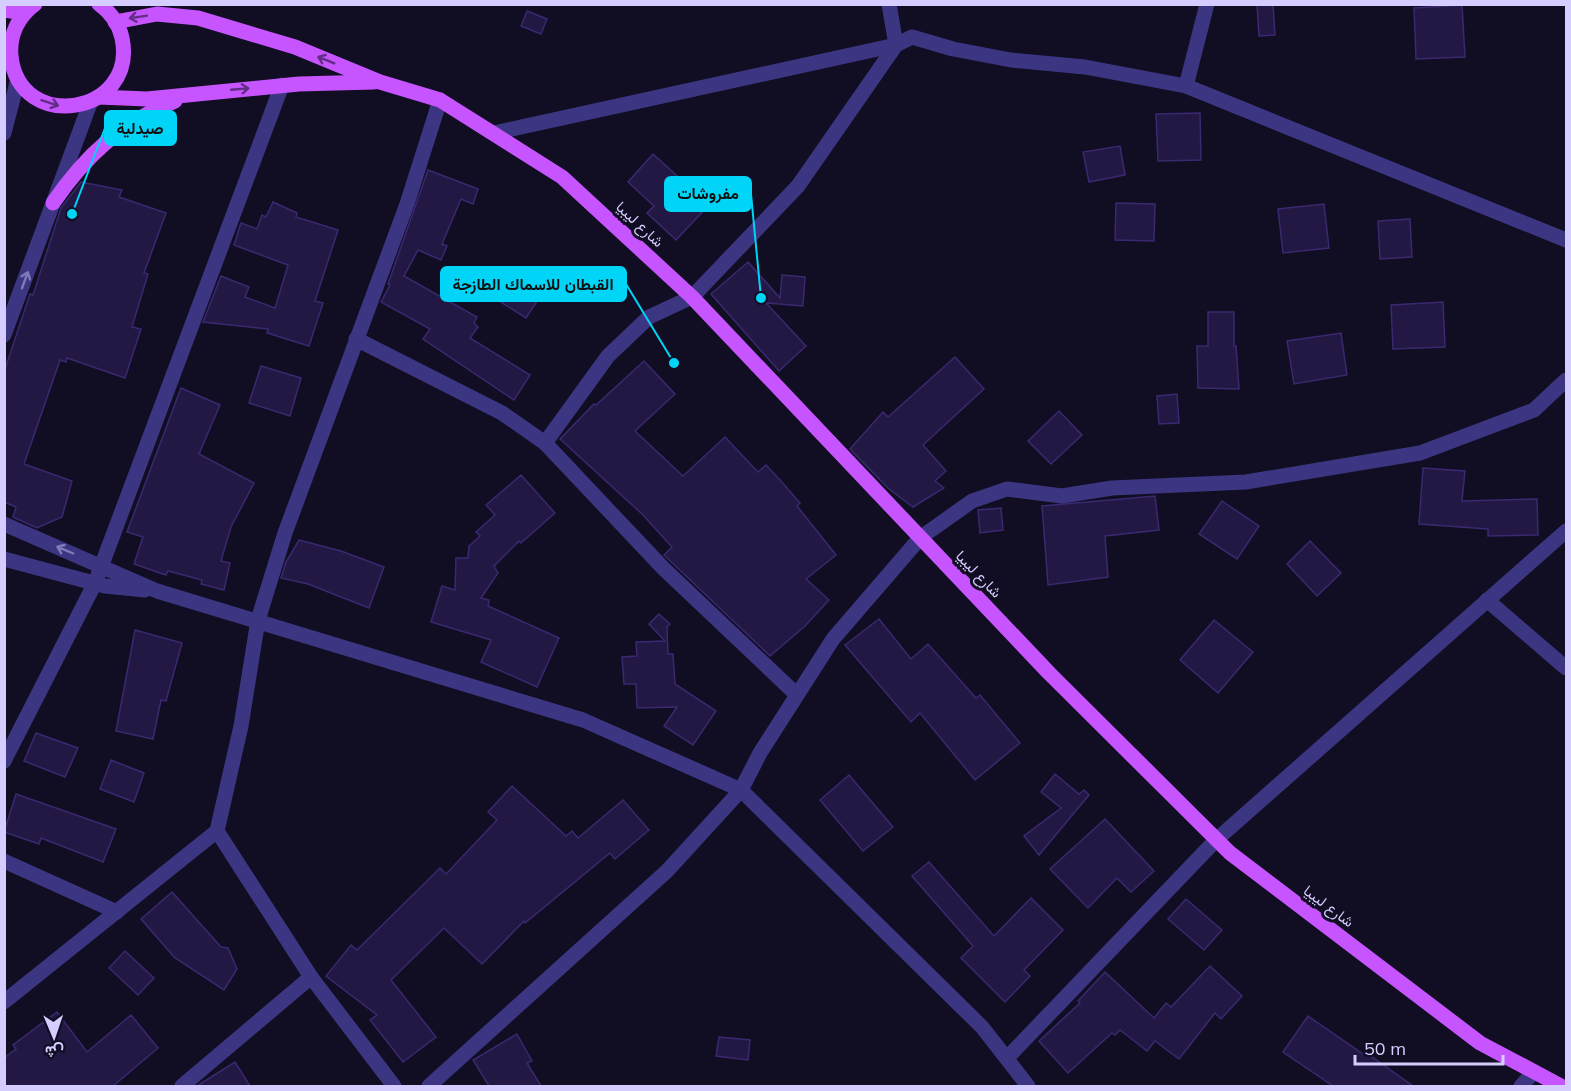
<svg xmlns="http://www.w3.org/2000/svg" width="1571" height="1091" font-family="Mulish,Vazirmatn,sans-serif">
<style>
.building{fill:#231843;stroke:#3a2970;stroke-width:1.5}
.lines{fill:none;stroke-linecap:round;stroke-linejoin:round}
.minor{stroke:#3c3682;stroke-width:15}
.major{stroke:#c654ff;stroke-width:15}
.oneway{stroke:#622d85}
.oneway2{stroke:#817aba}
.labels{text-anchor:middle;dominant-baseline:central;stroke-width:6;stroke-linejoin:round;paint-order:stroke}
.street-label{font-size:15px;fill:#d5cdff;stroke:#110d22}
.leader{fill:none;stroke:#00d5f8;stroke-width:2}
.callout-dot{fill:#00d5f8;stroke:#110d22;stroke-width:2}
.callout{fill:#00d5f8;stroke:#00d5f8;stroke-width:2}
.callout-label{font-size:16px;text-anchor:middle;font-weight:bold;fill:#111}
</style>
<rect width="100%" height="100%" fill="#110d22"/>
<g class="building">
<path d="M1257 4H1273L1275 35 1259 36Z"/>
<path d="M1462 5 1465 57 1416 59 1414 8Z"/>
<path d="M527 11 547 19 541 34 521 26Z"/>
<path d="M1200 113 1201 160 1158 161 1156 114Z"/>
<path d="M1120 146 1125 175 1089 182 1083 152Z"/>
<path d="M653 154 709 205 676 240 647 213 654 206 628 182Z"/>
<path d="M428 170 478 189 473 204 461 199 442 244 447 246 441 260 418 250 404 276 477 317 474 323 478 327 470 338 530 375 514 400 423 339 430 329 381 302 390 285 388 284Z"/>
<path d="M81 182 122 190 119 197 166 213 144 273 148 274 132 327 141 329 125 378 67 358 66 362 60 360 24 464 72 481 62 517 37 528 13 517 16 507 4 502V372L30 294 33 295 61 208Z"/>
<path d="M273 202 297 213 296 217 338 230 315 301 323 303 309 346 267 333 268 329 203 322 221 276 249 287 245 297 275 308 288 265 234 245 241 223 257 229 262 215 266 217Z"/>
<path d="M1116 203 1155 204 1154 241 1115 240Z"/>
<path d="M1324 204 1329 248 1283 253 1278 209Z"/>
<path d="M1410 219 1412 257 1380 259 1378 221Z"/>
<path d="M748 262 780 298 782 275 805 277 803 306 766 303 806 346 779 371 711 294Z"/>
<path d="M513 268 545 289 526 318 493 297Z"/>
<path d="M1443 302 1445 347 1393 349 1391 305Z"/>
<path d="M1208 312H1234V346H1236L1239 389 1198 388 1197 346H1208Z"/>
<path d="M1341 333 1347 375 1294 384 1287 341Z"/>
<path d="M955 357 984 389 923 445 946 471 935 481 944 488 913 507 889 489 850 449 883 412 888 417Z"/>
<path d="M644 361 675 394 635 431 683 476 725 437 758 472 766 465 780 480 800 503 797 506 836 555 806 579 829 600 805 626 770 656 664 555 672 547 642 514 560 439 594 404 596 405Z"/>
<path d="M261 366 301 378 290 416 249 403Z"/>
<path d="M181 388 220 405 199 454 254 483 231 527 221 561 230 563 224 590 201 584 202 580 168 571 166 575 134 564 143 537 127 532Z"/>
<path d="M1177 394 1179 423 1159 424 1157 396Z"/>
<path d="M1059 411 1082 435 1051 464 1028 441Z"/>
<path d="M1423 468 1465 471 1462 501 1537 499 1538 535 1488 536V529L1419 524Z"/>
<path d="M521 475 555 513 521 543 519 541 494 566 498 573 481 598 489 600 488 606 559 638 537 687 481 662 491 640 431 622 442 586 455 590 456 558H468L469 546 480 536 476 532 495 515 486 505Z"/>
<path d="M1155 496 1159 530 1105 536 1108 577 1048 585 1042 506Z"/>
<path d="M1222 501 1259 526 1237 559 1199 534Z"/>
<path d="M1001 508 1003 530 980 533 978 510Z"/>
<path d="M299 540 341 551 384 567 369 608 308 584 281 578 286 562Z"/>
<path d="M1310 541 1341 573 1317 596 1287 564Z"/>
<path d="M659 614 670 624 667 627 668 654H673L675 684 716 711 693 745 664 726 677 707 637 708 636 684H624L622 657 637 656 636 642 665 641 649 624Z"/>
<path d="M879 619 911 659 928 644 976 698 980 695 1020 743 975 780 920 713 911 722 845 645Z"/>
<path d="M1214 620 1253 652 1218 693 1180 660Z"/>
<path d="M135 630 182 643 166 701 161 700 153 739 116 731Z"/>
<path d="M36 733 78 748 65 777 24 761Z"/>
<path d="M111 760 144 773 134 802 100 789Z"/>
<path d="M1055 774 1079 794 1084 790 1089 795 1039 855 1024 836 1061 808 1041 792Z"/>
<path d="M849 775 893 827 863 851 820 800Z"/>
<path d="M512 786 566 836 572 831 578 838 623 800 649 830 615 859 610 853 525 923 524 921 482 964 444 928 391 980 436 1037 403 1062 370 1020 377 1015 326 976 351 945 357 950 440 868 446 874 497 820 488 812Z"/>
<path d="M16 794 116 829 103 862 41 838 39 844 4 832Z"/>
<path d="M1105 819 1154 871 1131 892 1117 878 1088 908 1050 869Z"/>
<path d="M929 862 994 936 1031 898 1063 930 1024 970 1030 976 1005 1002 961 958 973 946 912 876Z"/>
<path d="M172 892 221 947 228 948 237 969 224 990 175 958 141 919Z"/>
<path d="M1186 899 1222 930 1204 950 1168 919Z"/>
<path d="M125 951 154 978 138 995 109 968Z"/>
<path d="M1210 966 1242 996 1221 1019 1215 1013 1179 1059 1155 1041 1147 1051 1120 1030 1115 1035 1112 1033 1068 1073 1039 1041 1080 1003 1078 1001 1105 972 1154 1018 1166 1003 1171 1007Z"/>
<path d="M57 1012 87 1052 131 1015 158 1048 113 1086H4V1058L16 1049 13 1045Z"/>
<path d="M1308 1016 1363 1054 1365 1052 1413 1086H1333L1283 1052Z"/>
<path d="M517 1034 532 1061 527 1063 541 1086H489L473 1060Z"/>
<path d="M719 1037 750 1040 748 1060 716 1056Z"/>
<path d="M235 1062 250 1086H197L200 1084Z"/>
</g>
<g class="lines">
<g class="minor">
<path d="M1186 86 1207 4"/>
<path d="M4 133 18 79"/>
<path d="M494 133 896 45 889 4"/>
<path d="M4 335 91 101"/>
<path d="M356 339 502 413 545 443 663 568 797 695"/>
<path d="M545 443 608 356 649 317 692 297 798 186 896 45 912 37 953 49 1011 60 1085 67 1186 86 1566 240"/>
<path d="M4 524 157 591 583 720 741 790 982 1027 1028 1086"/>
<path d="M4 559 105 586 145 590"/>
<path d="M1487 600 1566 668"/>
<path d="M4 761 95 583 282 85"/>
<path d="M217 831 311 977 394 1086"/>
<path d="M4 861 117 912"/>
<path d="M4 1002 217 831 241 726 258 620 285 533 407 204 440 100"/>
<path d="M1007 1058 1216 840 1566 531"/>
<path d="M182 1086 311 977"/>
<path d="M429 1086 667 871 741 790 760 753 833 639 920 538 972 501 1007 489 1062 496 1112 488 1246 482 1420 453 1534 410 1566 380"/>
<path d="M1521 1086 1534 1072"/>
</g>
<g class="major">
<path d="M35 4C18 16 9 36 11 56 19 134 138 115 122 38 119 24 110 12 99 4"/>
<path d="M4 10 25 13"/>
<path d="M115 22 157 14 198 18 295 47 380 82 440 100 562 177 692 297 1049 673 1230 853 1480 1043 1561 1086"/>
<path d="M98 97 147 99 299 84 374 82"/>
<path d="M53 203C85 156 122 122 175 101"/>
</g>
</g>
<defs><path id="oneway-shaft" d="M-6 0H5M1.5-3L5.5 0L1.5 3" fill="none" stroke-width="1.6" stroke-linecap="round" stroke-linejoin="round" transform="scale(1.5)"/></defs>
<g class="oneway">
<use href="#oneway-shaft" transform="translate(138 17) rotate(171)"/>
<use href="#oneway-shaft" transform="translate(326 60) rotate(-158)"/>
<use href="#oneway-shaft" transform="translate(240 89) rotate(-5)"/>
<use href="#oneway-shaft" transform="translate(50 103) rotate(18)"/>
</g>
<g class="oneway2">
<use href="#oneway-shaft" transform="translate(25 280) rotate(-70)"/>
<use href="#oneway-shaft" transform="translate(65 550) rotate(-157)"/>
</g>
<g class="labels">
<g class="street-label">
<text transform="translate(640 224) rotate(43)">شارع ليبيا</text>
<text transform="translate(979 574) rotate(46)">شارع ليبيا</text>
<text transform="translate(1329 906) rotate(37)">شارع ليبيا</text>
</g>
</g>
<path class="leader" d="M72 214L105 128M761 298L751 194M674 363L626 284"/>
<g class="callout-dot">
<circle cx="72" cy="214" r="6"/>
<circle cx="761" cy="298" r="6"/>
<circle cx="674" cy="363" r="6"/>
</g>
<g class="callout">
<rect x="105" y="111" width="71" height="34" rx="6"/>
<rect x="665" y="177" width="86" height="34" rx="6"/>
<rect x="441" y="267" width="185" height="34" rx="6"/>
</g>
<g class="callout-label">
<text x="140" y="134">صيدلية</text>
<text x="708" y="199">مفروشات</text>
<text x="533" y="290">القبطان للاسماك الطازجة</text>
</g>
<rect width="1571" height="1091" fill="none" stroke="#d5cdff" stroke-width="12"/>
<g transform="translate(54 1037) rotate(178)" stroke="#110d22" stroke-width="4.5" paint-order="stroke">
<path d="M0-4.5L10 22L0 15L-10 22Z" fill="#d5cdff"/>
<text y="-9" font-size="16" font-weight="bold" text-anchor="middle" fill="#d5cdff">ش</text>
</g>
<path d="M1355 1055v9h148v-9" fill="none" stroke="#d5cdff" stroke-width="3"/>
<text x="1364" y="1055" font-size="18" fill="#d5cdff" stroke="#110d22" stroke-width="4.5" paint-order="stroke">50 m</text>
</svg>
